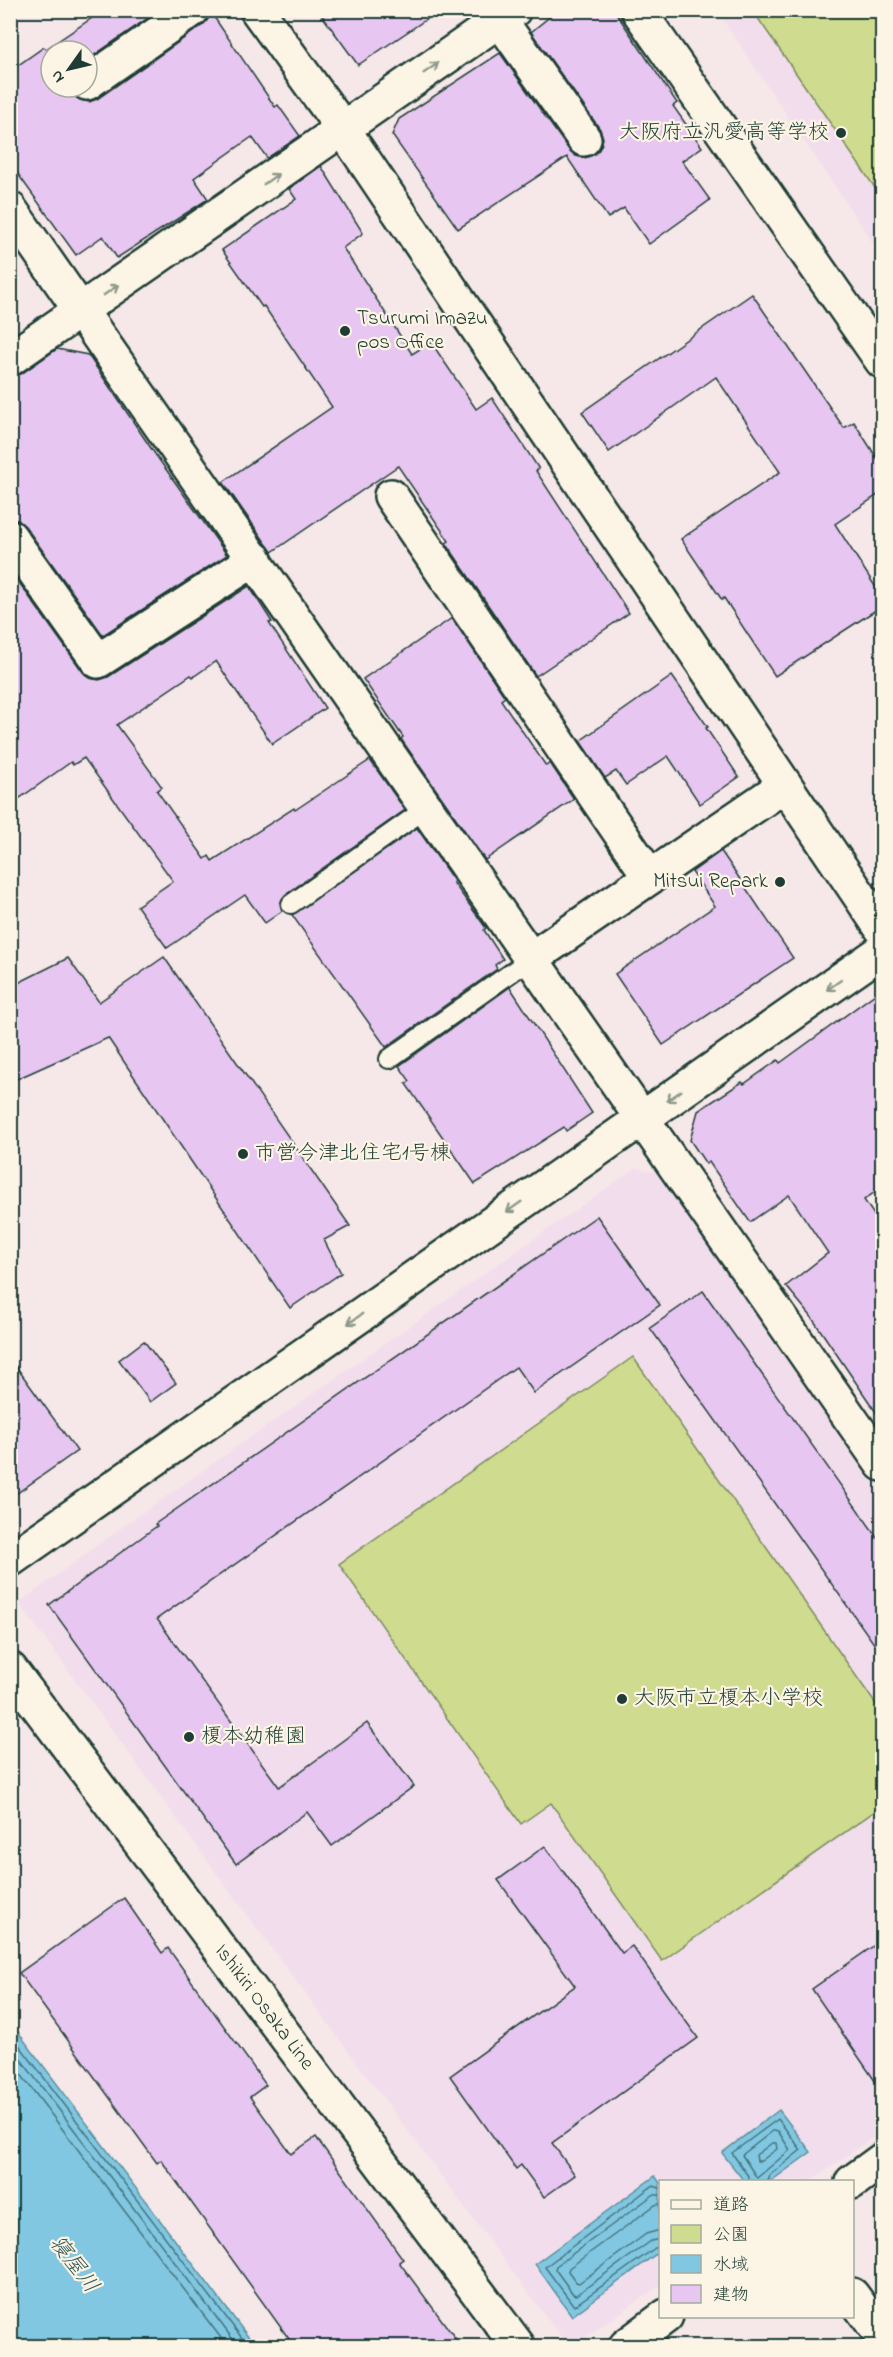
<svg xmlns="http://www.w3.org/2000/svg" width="893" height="2357" font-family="'Indie Flower','Klee One',sans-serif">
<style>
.built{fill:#f2ddec}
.green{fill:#cfdb8e;stroke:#778c61;stroke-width:1.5}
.water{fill:#81c7e2;stroke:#5a909c;stroke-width:1.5}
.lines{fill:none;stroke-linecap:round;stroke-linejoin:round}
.shore{stroke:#46747a;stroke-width:1.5}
.building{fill:#e7c6f2;stroke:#1f3d34;stroke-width:1.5}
.service-casing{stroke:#1f3d34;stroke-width:22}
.minor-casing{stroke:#1f3d34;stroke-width:38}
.tertiary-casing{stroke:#1f3d34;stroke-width:38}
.secondary-casing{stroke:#1f3d34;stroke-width:38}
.service{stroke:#fcf5e5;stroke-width:18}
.minor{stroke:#fcf5e5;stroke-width:33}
.tertiary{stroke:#fcf5e5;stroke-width:33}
.secondary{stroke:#fcf5e5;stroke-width:33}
.oneway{stroke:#8e998c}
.poi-dot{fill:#1f3d34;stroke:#fcf5e5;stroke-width:2}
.labels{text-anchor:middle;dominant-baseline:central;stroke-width:4.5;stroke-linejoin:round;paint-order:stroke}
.poi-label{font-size:21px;fill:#1f3d34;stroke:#fcf5e5;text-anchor:start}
.street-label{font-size:21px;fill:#1f3d34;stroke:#fcf5e5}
.water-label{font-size:22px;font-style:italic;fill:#335957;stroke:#fcf5e5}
</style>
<rect width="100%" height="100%" fill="#f6e7e9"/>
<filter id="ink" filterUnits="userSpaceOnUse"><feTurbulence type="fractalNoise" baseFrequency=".0167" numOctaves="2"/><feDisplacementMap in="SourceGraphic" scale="12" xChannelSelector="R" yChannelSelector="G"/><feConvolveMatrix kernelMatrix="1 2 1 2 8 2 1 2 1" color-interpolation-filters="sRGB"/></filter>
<g filter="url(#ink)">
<g class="built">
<path d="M717 11H882V256Z"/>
<path d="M636 1168 660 1173 882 1495V2131L810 2181 660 2182V2285L573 2346H568L253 1923 19 1603 131 1521Z"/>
</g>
<g class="green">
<path d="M753 11H882V198Z"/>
<path d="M633 1357 882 1713V1806L662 1961 551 1803 521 1824 339 1564Z"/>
</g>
<g class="water">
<path d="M10 2023H11L255 2346H11Z"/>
<path d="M779 2110 811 2152 771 2181H744L722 2153Z"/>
<path d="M655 2176 660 2183V2251L572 2316 535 2264Z"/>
</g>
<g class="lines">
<g class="shore">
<path d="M10 2033 248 2346"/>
<path d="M10 2045 238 2346"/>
<path d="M10 2060 227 2346"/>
<path d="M774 2130 778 2131 790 2150 757 2178 742 2155Z"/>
<path d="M772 2143H776L777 2149 761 2161H757L756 2155Z"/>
<path d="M748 2182V2176L732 2153 778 2119 801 2150 770 2175 768 2182"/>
<path d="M660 2188 652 2186 545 2267 574 2306 655 2248 660 2247"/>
<path d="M660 2195H653L556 2266 555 2269 573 2294 576 2295 651 2241 660 2239"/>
<path d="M660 2204 655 2205 569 2268 568 2271 576 2282 579 2283 646 2234 660 2230"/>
</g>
</g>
<g class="building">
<path d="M104 10H154L155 13 87 60V51H51V87H69L72 94 80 100 89 102 97 99 203 25 212 14 275 107 278 105 300 136 267 158 252 137 194 178 208 199 117 258 103 236 76 255 10 163V71L44 47 46 49Z"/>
<path d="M318 10H440L358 65Z"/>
<path d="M558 10H614L677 103 673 106 702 147 682 161 710 200 649 244 624 208 608 218 567 157 458 229 392 135 399 119 500 53 569 150 576 156 585 158 595 154 601 146 603 138 600 129 531 32Z"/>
<path d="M321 166 363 233 343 248 412 354 431 342 476 409 492 398 539 469 536 471 629 613 536 676 446 543 449 541 398 466 272 552 223 482 332 407 264 306 262 307 222 250 296 199 289 189Z"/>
<path d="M752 294 844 428 854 422 882 466V492L835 524 882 597V606L775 676 724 598 722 600 681 539 780 472 716 377 609 452 582 412Z"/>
<path d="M57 349 88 355 155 454 227 555 103 635 25 526 18 520 10 519V378L21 374Z"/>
<path d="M10 570 83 672 89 678 99 680 108 677 249 586 272 622 269 623 325 708 272 744 216 661 193 677 191 675 117 725 162 787 157 791 205 859 209 856 212 861 294 808 295 810 370 760 405 810 285 895 280 904 282 911 265 923 245 895 167 948 137 906 173 881 84 758 73 765 71 762 10 805Z"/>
<path d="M452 618 505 697 501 700 546 766 550 763 574 799 485 860 401 739 403 737 363 679Z"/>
<path d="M672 676 708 727 706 728 739 777 700 804 668 756 626 785 616 771 605 778 580 741Z"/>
<path d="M417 828 454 881 453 882 486 928 484 930 503 959 495 965 497 969 386 1047 292 915Z"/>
<path d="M721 851 793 958 663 1045 615 974 715 906 692 872Z"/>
<path d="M164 957 350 1226 324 1240 341 1273 290 1308 108 1038 10 1082V987L68 958 99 1002Z"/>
<path d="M510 987 592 1113 566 1131 564 1127 475 1184 406 1084 410 1081 399 1066Z"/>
<path d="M882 989V1187L864 1200 882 1227V1421L810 1315 786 1286 828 1253 789 1195 750 1222 709 1162 706 1164 690 1140 698 1111 742 1082 744 1084 778 1060 780 1063Z"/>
<path d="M597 1216 660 1305 534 1393 516 1367 157 1619 279 1787 367 1723 414 1786 332 1846 307 1812 236 1864 49 1605 157 1526 155 1524Z"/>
<path d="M703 1291 882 1544V1655L650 1328Z"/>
<path d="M144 1341 176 1383 150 1402 119 1360Z"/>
<path d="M10 1358 77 1451 10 1498Z"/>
<path d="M545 1846 622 1953 632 1946 698 2038 552 2143 575 2175 544 2197 521 2165 516 2169 450 2076 575 1986 498 1880Z"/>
<path d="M124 1898 162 1953 168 1948 266 2085 250 2097 291 2154 316 2137 403 2259 399 2262 461 2346H294L161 2160 157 2163 19 1973Z"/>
<path d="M882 1940V2091L812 1989Z"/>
</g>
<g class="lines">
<g class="service-casing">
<g id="service">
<path d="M291 904 428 807"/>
<path d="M389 1059 532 958"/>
</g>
</g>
<g class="minor-casing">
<g id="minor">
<path d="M638 10 882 361"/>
<path d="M500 20 584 139"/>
<path d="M87 83 192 10"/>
<path d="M10 209 882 1464"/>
<path d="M10 359 514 10"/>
<path d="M391 496 650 877"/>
<path d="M10 537 98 661 255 559"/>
<path d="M532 958 785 785"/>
<path d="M10 1560 882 951"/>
<path d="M852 2182 882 2160"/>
<path d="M852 2295 882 2336"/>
<path d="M626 2346 666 2316"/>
</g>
</g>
<g class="tertiary-casing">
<path id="tertiary" d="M257 10 343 129 882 929"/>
</g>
<g class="secondary-casing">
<g id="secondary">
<path id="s1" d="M10 1669 518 2346"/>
</g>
</g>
<use href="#service" class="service"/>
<use href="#minor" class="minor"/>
<use href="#tertiary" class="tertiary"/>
<use href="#secondary" class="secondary"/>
</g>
<defs><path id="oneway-shaft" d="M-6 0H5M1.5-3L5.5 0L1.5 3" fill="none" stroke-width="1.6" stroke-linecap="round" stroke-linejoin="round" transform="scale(1.5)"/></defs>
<g class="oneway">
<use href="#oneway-shaft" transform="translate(431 68) rotate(-35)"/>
<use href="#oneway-shaft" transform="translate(271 179) rotate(-35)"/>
<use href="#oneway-shaft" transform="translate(111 290) rotate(-35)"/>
<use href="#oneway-shaft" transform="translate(834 985) rotate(145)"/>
<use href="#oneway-shaft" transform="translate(674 1096) rotate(145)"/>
<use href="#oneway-shaft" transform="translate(514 1207) rotate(145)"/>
<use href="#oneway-shaft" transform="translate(355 1319) rotate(145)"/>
</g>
</g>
<g class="poi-dot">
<circle cx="841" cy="133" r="6"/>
<circle cx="345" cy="331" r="6"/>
<circle cx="780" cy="882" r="6"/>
<circle cx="243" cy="1154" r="6"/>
<circle cx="622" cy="1699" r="6"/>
<circle cx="189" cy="1737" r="6"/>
</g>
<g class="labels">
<g class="poi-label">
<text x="829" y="133" text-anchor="end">大阪府立汎愛高等学校</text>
<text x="357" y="319">Tsurumi Imazu<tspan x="357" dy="24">pos Office</tspan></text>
<text x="768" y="882" text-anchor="end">Mitsui Repark</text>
<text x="255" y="1154">市営今津北住宅1号棟</text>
<text x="634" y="1699">大阪市立榎本小学校</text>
<text x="201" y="1737">榎本幼稚園</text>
</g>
<g class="street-label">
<text stroke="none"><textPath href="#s1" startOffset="423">Ishikiri Osaka Line</textPath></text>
</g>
<g class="water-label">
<text transform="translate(73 2265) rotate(53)">寝屋川</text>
</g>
</g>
<rect width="893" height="2357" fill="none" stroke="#fcf5e5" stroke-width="36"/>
<rect x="18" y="18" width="857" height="2321" fill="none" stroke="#1f3d34" stroke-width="2" filter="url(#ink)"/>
<rect x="659" y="2180" width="195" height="138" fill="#fcf5e5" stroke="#a4ab9e" stroke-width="1.5"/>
<rect x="671" y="2200" width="30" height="9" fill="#fcf5e5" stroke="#a4ab9e" stroke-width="1.5"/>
<text x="713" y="2210" font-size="18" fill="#1f3d34">道路</text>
<rect x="671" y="2225" width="30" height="18" fill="#cfdb8e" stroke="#a4ab9e" stroke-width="1.5"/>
<text x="713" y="2240" font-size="18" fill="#1f3d34">公園</text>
<rect x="671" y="2255" width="30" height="18" fill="#81c7e2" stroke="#a4ab9e" stroke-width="1.5"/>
<text x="713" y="2270" font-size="18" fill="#1f3d34">水域</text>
<rect x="671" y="2285" width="30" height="18" fill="#e7c6f2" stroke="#a4ab9e" stroke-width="1.5"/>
<text x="713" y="2300" font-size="18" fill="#1f3d34">建物</text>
<g transform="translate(69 69) rotate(236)"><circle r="28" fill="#fcf5e5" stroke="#a4ab9e" stroke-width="1.5"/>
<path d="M0-4.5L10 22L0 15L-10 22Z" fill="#1f3d34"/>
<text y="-9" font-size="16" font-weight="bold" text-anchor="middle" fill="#1f3d34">N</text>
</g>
</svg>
